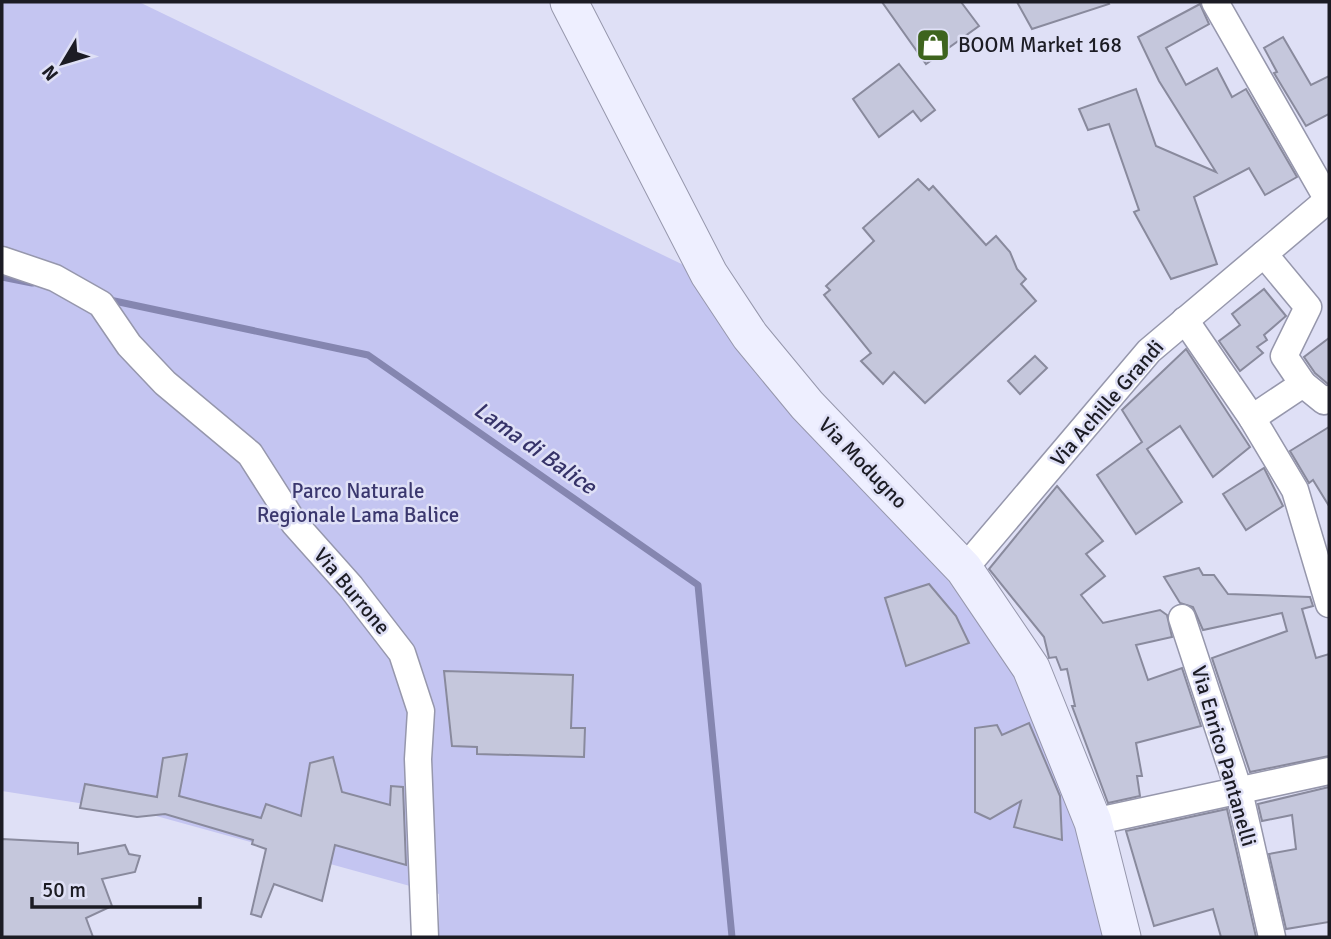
<svg xmlns="http://www.w3.org/2000/svg" width="1331" height="939" font-family="Signika,sans-serif">
<style>
.green{fill:#c4c5f1}
.lines{fill:none;stroke-linecap:round;stroke-linejoin:round}
.stream{stroke:#8586b0;stroke-width:7}
.building{fill:#c5c7dc;stroke:#898a9d;stroke-width:2}
.street-casing{stroke:#9697ac;stroke-width:29}
.secondary-casing{stroke:#9697ac;stroke-width:39}
.street{stroke:#fff;stroke-width:26}
.secondary{stroke:#eeefff;stroke-width:37}
.labels{text-anchor:middle;dominant-baseline:central;stroke-width:5;stroke-linejoin:round;paint-order:stroke}
.poi-label{font-size:21px;fill:#1c1c24;stroke:#dfe0f6;text-anchor:start}
.street-label{font-size:21px;fill:#1c1c24;stroke:#dfe0f6}
.park-label{font-size:21px;fill:#3a376e;stroke:#dfe0f6}
.water-label{font-size:23px;font-style:italic;fill:#353268;stroke:#dfe0f6}
</style>
<rect width="100%" height="100%" fill="#dfe0f6"/>
<path class="green" d="M2 2H139L696 271 931 556 1069 754 1117 937H439V894L149 814 2 791Z"/>
<g class="lines">
<g class="stream">
<path d="M2 277 32 283"/>
<path d="M105 299 368 355 698 585 732 937"/>
</g>
</g>
<g class="building">
<path d="M882 2H961L979 26 926 64Z"/>
<path d="M1017 2H1108L1109 4 1032 29Z"/>
<path d="M1200 4 1209 24 1166 48 1186 85 1217 68 1232 97 1246 89 1297 177 1265 195 1249 168 1194 197 1217 264 1171 279 1134 212 1139 210 1109 124 1088 130 1079 109 1136 89 1156 146 1216 172 1159 81 1138 37Z"/>
<path d="M1283 37 1311 85 1329 76V114L1306 126 1274 73 1277 72 1264 48Z"/>
<path d="M899 64 935 110 921 121 913 111 879 137 853 99Z"/>
<path d="M918 179 929 190 933 186 986 245 996 236 1010 252 1017 269 1026 279 1021 284 1036 301 925 403 894 372 883 384 861 361 871 353 824 295 830 290 826 286 874 241 863 228Z"/>
<path d="M1264 289 1286 316 1264 335 1267 340 1257 347 1263 353 1240 371 1219 341 1240 325 1232 314Z"/>
<path d="M1329 338V384H1328L1315 373 1304 357Z"/>
<path d="M1186 349 1250 447 1213 477 1180 426 1147 449 1182 502 1136 534 1097 475 1142 442 1122 410Z"/>
<path d="M1035 356 1047 368 1020 394 1008 381Z"/>
<path d="M1329 427V506L1313 480 1309 483 1290 451Z"/>
<path d="M1264 468 1283 506 1246 530 1223 494Z"/>
<path d="M1057 486 1103 541 1086 554 1105 576 1081 595 1103 623 1160 610 1167 615 1172 637 1136 645 1148 680 1182 668 1201 726 1136 743 1142 776H1137L1140 796 1108 803 1072 706H1075L1067 669 1061 670 1056 657 1049 658 1044 637 989 569Z"/>
<path d="M1199 568 1203 575H1214L1228 594 1310 597 1313 606 1302 609 1316 658 1329 654V756L1250 772 1212 658 1287 631 1282 613 1203 630 1193 607 1180 603 1164 577Z"/>
<path d="M929 584 956 616 969 643 906 666 885 598Z"/>
<path d="M444 671 573 675 571 728H585L584 757 477 754V747L452 746Z"/>
<path d="M1029 723 1060 796 1062 840 1014 827 1021 801 990 819 975 812V728L997 725 1002 735Z"/>
<path d="M187 754 179 796 261 818 266 804 301 816 310 763 333 757 342 792 390 805 391 786 403 787 406 865 335 845 322 901 274 884 261 917 251 914 266 849 252 844 253 840 165 814 137 817 80 808 85 784 157 797 163 758Z"/>
<path d="M1329 787V922L1286 929 1269 854 1296 849 1292 815 1262 821 1258 804Z"/>
<path d="M1227 809 1256 937H1221L1213 909 1154 926 1126 831Z"/>
<path d="M2 839 78 843V854L125 845 129 854 140 856 135 872 102 879 112 906 86 918 93 937H2Z"/>
</g>
<g class="lines">
<g class="street-casing">
<g id="street">
<path d="M1215 2 1328 200"/>
<path d="M1264 254 1308 307 1284 356 1303 384"/>
<path d="M2 260 55 278 101 304 129 345 165 383 250 454 294 523 351 587 402 653 421 711 418 759 425 937"/>
<path d="M1185 320 1252 418 1295 490 1329 604"/>
<path d="M1252 418 1303 384 1324 401 1329 399"/>
<path d="M964 569 1149 351 1329 199"/>
<path d="M1182 618 1239 791 1272 937"/>
<path d="M1093 822 1329 771"/>
</g>
</g>
<g class="secondary-casing">
<path id="secondary" d="M569 2 709 274 750 336 807 405 964 569 1031 668 1093 822 1122 937"/>
</g>
<use href="#street" class="street"/>
<use href="#secondary" class="secondary"/>
</g>
<defs>
<g id="shop-square" transform="scale(1.75)"><rect x="-9" y="-9" width="18" height="18" rx="4" fill="#3e641e" stroke="#dfe0f6"/><path d="M-5-2.5h2.3a2.7 3.5 0 0 1 5.4 0H5L5.5 6h-11ZM-1.5-2.5h3a1.5 2.3 0 0 0-3 0Z" fill="#fff"/></g>
</defs>
<g fill-rule="evenodd">
<use href="#shop-square" x="933" y="45"/>
</g>
<g class="labels">
<g class="poi-label">
<text x="958" y="45">BOOM Market 168</text>
</g>
<g class="street-label">
<text transform="translate(1107 403) rotate(-49)">Via Achille Grandi</text>
<text transform="translate(863 463) rotate(46)">Via Modugno</text>
<text transform="translate(352 591) rotate(50)">Via Burrone</text>
<text transform="translate(1224 756) rotate(74)">Via Enrico Pantanelli</text>
</g>
<g class="park-label">
<text x="358" y="491">Parco Naturale<tspan x="358" dy="24">Regionale Lama Balice</tspan></text>
</g>
<g class="water-label">
<text transform="translate(535 448) rotate(35)">Lama di Balice</text>
</g>
</g>
<rect width="1331" height="939" fill="none" stroke="#1c1c24" stroke-width="7"/>
<g transform="translate(63 63) rotate(232)" stroke="#dfe0f6" stroke-width="5" paint-order="stroke">
<path d="M0-5L12 26L0 18L-12 26Z" fill="#1c1c24"/>
<text y="-10" font-size="19" font-weight="bold" text-anchor="middle" fill="#1c1c24">N</text>
</g>
<path d="M32 897v10h168v-10" fill="none" stroke="#1c1c24" stroke-width="3.5"/>
<text x="42" y="897" font-size="21" fill="#1c1c24" stroke="#dfe0f6" stroke-width="5" paint-order="stroke">50 m</text>
</svg>
